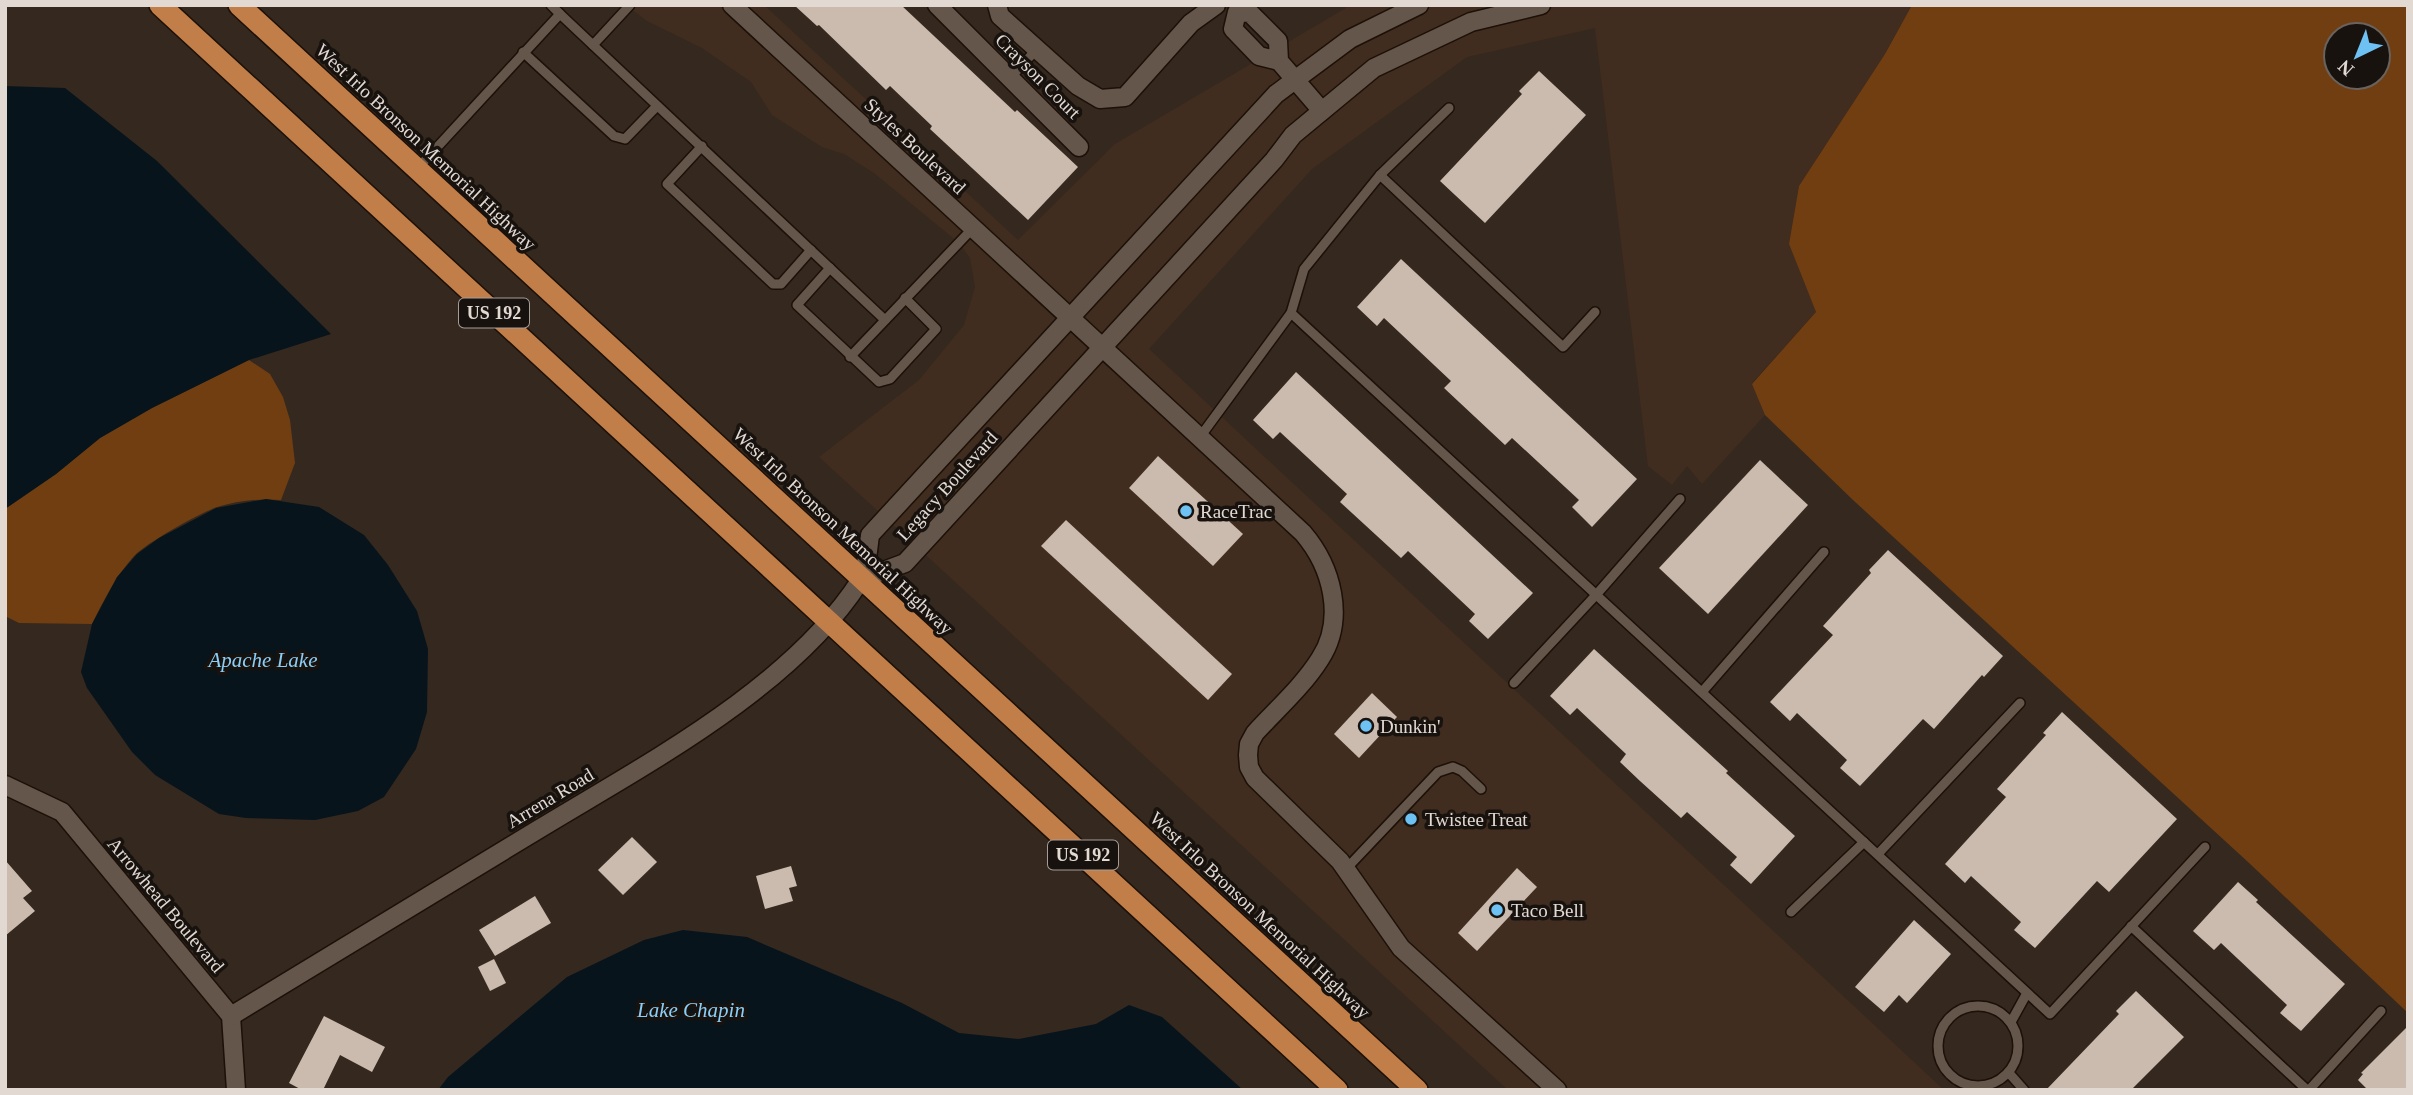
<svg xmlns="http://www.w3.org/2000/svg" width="2413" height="1095" font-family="'Times New Roman',serif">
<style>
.built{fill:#402d1f}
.green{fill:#713e11;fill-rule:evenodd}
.water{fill:#07141c}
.building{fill:#cbbaae}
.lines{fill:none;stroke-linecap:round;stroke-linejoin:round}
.lane-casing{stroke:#1c1008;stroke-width:12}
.street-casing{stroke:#1c1008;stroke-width:21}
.highway-casing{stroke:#1c1008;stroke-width:24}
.lane{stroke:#65564b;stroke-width:9}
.street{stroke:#65564b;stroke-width:18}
.highway{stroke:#c27e48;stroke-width:21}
.poi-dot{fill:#6dc2f3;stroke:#18120e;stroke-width:2.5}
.labels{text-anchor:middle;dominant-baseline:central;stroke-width:7;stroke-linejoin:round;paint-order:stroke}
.shield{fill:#18120e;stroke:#a59d98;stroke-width:2}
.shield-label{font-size:18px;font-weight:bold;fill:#e2d9d3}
.street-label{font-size:19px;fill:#e2d9d3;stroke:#18120e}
.poi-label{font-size:19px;fill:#e2d9d3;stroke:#18120e;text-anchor:start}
.water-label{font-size:21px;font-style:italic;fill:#89cff9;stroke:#18120e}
</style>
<rect width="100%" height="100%" fill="#35281e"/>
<path class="built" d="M626 5H764L1018 240 1115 144 1351 5H1912L1885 54 1799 186 1789 244 1816 312 1752 383 1765 415 1702 484 1687 466 1672 485 1648 466 1595 28 1467 57 1312 169 1149 349 1944 1090H1508L819 457 919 380 964 325 975 287 970 258 959 243 874 173 844 154 822 147 772 115 751 82 702 48 647 21Z"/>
<g class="green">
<path d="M1912 5H2408V1013L2248 862 1853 500 1765 415 1752 384 1816 312 1789 244 1799 186 1885 54ZM2336 35H2378V77H2336Z"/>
<path d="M249 360 270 374 283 397 290 420 295 463 281 500C261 498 237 501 217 507 200 513 146 543 134 556 116 576 104 600 92 624L19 623 5 616V509L56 474 100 438 152 408Z"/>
</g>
<g class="water">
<path d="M5 86 65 88 157 161 331 334 249 360 152 408 100 438 56 474 5 509Z"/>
<path d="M266 499 319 507 364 535 388 565 417 611 428 649 427 712 416 749 384 797 358 811 315 820 246 818 219 814 155 775 132 752 87 688 81 672 92 624 117 577 137 554 159 538 216 508Z"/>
<path d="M683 930 747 937 902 1003 959 1033 1019 1039 1096 1024 1129 1005 1162 1017 1243 1090H438L448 1077 567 977 644 940Z"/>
</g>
<g class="building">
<path d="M794 5H901L1015 112 1017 110 1078 167 1028 220 930 129 932 126 890 86 886 90 819 25 817 26Z"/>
<path d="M1539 71 1586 115 1485 223 1440 181 1522 94 1519 91Z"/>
<path d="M1401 259 1637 479 1592 527 1572 507 1579 500 1512 438 1505 445 1444 388 1451 381 1384 318 1377 326 1357 307Z"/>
<path d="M1296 372 1533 593 1488 639 1469 621 1475 614 1408 551 1401 558 1340 502 1347 494 1280 432 1273 439 1253 420Z"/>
<path d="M1158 456 1243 534 1213 566 1129 488Z"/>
<path d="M1760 460 1808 505 1708 614 1659 568Z"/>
<path d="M1066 520 1232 674 1208 700 1041 546Z"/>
<path d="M1888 550 2003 656 1984 677 1982 675 1934 729 1923 719 1860 786 1840 768 1847 760 1797 713 1790 721 1770 702 1833 635 1823 626 1871 573 1869 570Z"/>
<path d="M1594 649 1728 771 1726 773 1795 836 1751 884 1730 865 1737 857 1687 812 1681 818 1640 781 1620 762 1626 754 1577 708 1570 715 1550 696Z"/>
<path d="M1372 693 1397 717 1359 758 1334 734Z"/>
<path d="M2062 712 2177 819 2109 892 2097 881 2035 948 2014 930 2021 922 1971 876 1965 883 1945 864 2006 797 1997 789 2046 735 2043 733Z"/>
<path d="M632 837 657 862 623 895 598 870Z"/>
<path d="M5 860 32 891 23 898 35 911 5 936Z"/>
<path d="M791 866 797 886 789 888 793 901 765 909 756 876Z"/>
<path d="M1517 868 1537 887 1477 951 1458 933Z"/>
<path d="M2238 882 2258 900 2256 902 2345 984 2301 1031 2280 1013 2287 1005 2221 943 2214 950 2193 931Z"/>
<path d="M535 896 551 923 495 956 479 930Z"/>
<path d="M1914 920 1951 954 1907 1003 1899 995 1884 1012 1855 987Z"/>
<path d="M494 959 506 983 490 991 478 967Z"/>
<path d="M2136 991 2184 1037 2131 1090H2046L2119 1014 2116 1011Z"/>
<path d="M324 1016 385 1047 372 1072 340 1055 323 1090H302L289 1083Z"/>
<path d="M2408 1026V1090H2368L2358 1080 2363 1074 2361 1073Z"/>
</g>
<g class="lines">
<g class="lane-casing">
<g id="lane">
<path d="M560 14 885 320"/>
<path d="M593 45 630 5"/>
<path d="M523 52 614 136 625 139 657 106"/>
<path d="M1010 78 1037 49"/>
<path d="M702 146 667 184 773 284H781L811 250"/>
<path d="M418 168 560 14 551 5"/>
<path d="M1380 175 1563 347 1595 312"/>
<path d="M830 268 797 305 879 382 890 379 936 329 905 298"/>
<path d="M1291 313 2050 1014 2205 847"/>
<path d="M850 357 973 228"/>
<path d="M1200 437 1291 313 1304 269 1380 175 1449 108"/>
<path d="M1514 683 1596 595 1680 499"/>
<path d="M1702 692 1824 552"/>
<path d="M1878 854 2020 703"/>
<path d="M1346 869 1438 772 1453 767 1462 771 1481 789"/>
<path d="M1791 912 1864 842"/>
<path d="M2131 926 2307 1090"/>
<circle cx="1978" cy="1046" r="40"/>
<path d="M2011 1022 2027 993"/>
<path d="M2009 1073 2024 1090"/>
<path d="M2309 1090 2381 1011"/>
</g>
</g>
<g class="street-casing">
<g id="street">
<path d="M732 5 1303 533C1332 567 1346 619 1320 659 1303 686 1277 709 1255 733L1249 744 1248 755 1249 767 1255 778 1340 861 1401 948 1557 1090"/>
<path d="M937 5 1079 147"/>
<path d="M997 5 1000 16 1078 86 1100 99 1125 97 1191 23 1216 5"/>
<path d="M1279 61 1278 41 1250 13 1237 12 1233 29 1259 56 1279 61 1322 111"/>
<path d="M862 579 905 563 1274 160 1293 135 1374 68 1471 22 1541 5"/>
<path d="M5 785 62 812 231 1016 236 1090"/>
<path d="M231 1016C334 954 437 892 539 829 646 764 791 688 860 581 867 570 868 549 870 535L1276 94 1350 39 1419 5"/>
</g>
</g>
<g class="highway-casing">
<g id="highway">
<path d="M160 5 1337 1090"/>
<path d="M239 5 1417 1090"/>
</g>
</g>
<use href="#lane" class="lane"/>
<use href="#street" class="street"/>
<use href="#highway" class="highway"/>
</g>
<g class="poi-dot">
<circle cx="1186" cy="511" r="7"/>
<circle cx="1366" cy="726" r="7"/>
<circle cx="1411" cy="819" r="7"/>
<circle cx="1497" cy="910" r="7"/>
</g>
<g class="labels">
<g class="shield">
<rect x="459" y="298.5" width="70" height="29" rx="5"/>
<rect x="1048" y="840.5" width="70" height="29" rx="5"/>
</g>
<g class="shield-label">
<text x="494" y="313">US 192</text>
<text x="1083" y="855">US 192</text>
</g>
<g class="street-label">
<text transform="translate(1038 76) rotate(45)">Crayson Court</text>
<text transform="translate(915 146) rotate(43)">Styles Boulevard</text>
<text transform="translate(426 147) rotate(43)">West Irlo Bronson Memorial Highway</text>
<text transform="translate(947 486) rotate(-48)">Legacy Boulevard</text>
<text transform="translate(843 531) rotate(43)">West Irlo Bronson Memorial Highway</text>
<text transform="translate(550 798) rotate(-31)">Arrena Road</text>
<text transform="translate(166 905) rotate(50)">Arrowhead Boulevard</text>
<text transform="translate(1260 915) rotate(43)">West Irlo Bronson Memorial Highway</text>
</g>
<g class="poi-label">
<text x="1200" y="511">RaceTrac</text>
<text x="1380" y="726">Dunkin'</text>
<text x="1425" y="819">Twistee Treat</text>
<text x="1511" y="910">Taco Bell</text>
</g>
<g class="water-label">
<text x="263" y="660">Apache Lake</text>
<text x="691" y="1010">Lake Chapin</text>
</g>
</g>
<rect width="2413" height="1095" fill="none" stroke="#e2d9d3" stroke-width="14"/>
<g transform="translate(2357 56) rotate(223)"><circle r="33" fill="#18120e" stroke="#69625d" stroke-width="2"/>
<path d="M0-5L12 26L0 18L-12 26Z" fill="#6dc2f3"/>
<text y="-10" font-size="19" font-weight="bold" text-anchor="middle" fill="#e2d9d3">N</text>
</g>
</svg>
